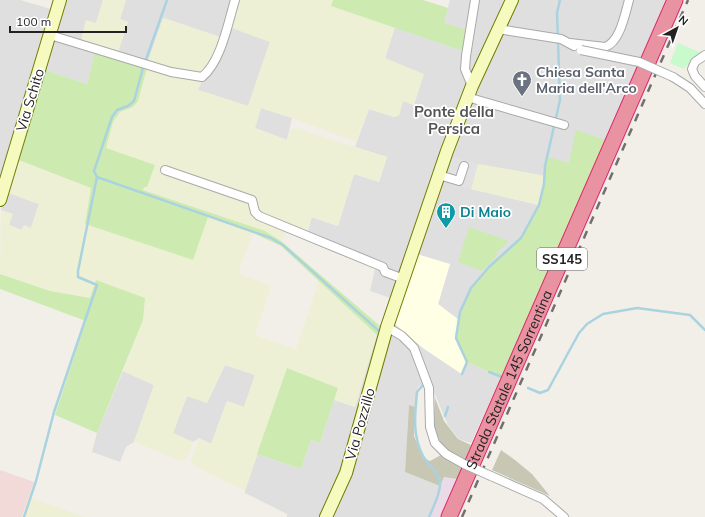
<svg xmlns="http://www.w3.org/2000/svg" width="705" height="517" font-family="Mulish,sans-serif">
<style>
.residential{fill:#e0dfdf}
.commercial{fill:#f2dad9}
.industrial{fill:#ebdbe8}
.education{fill:#ffffe5}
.construction{fill:#c7c7b4}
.farmland{fill:#eef0d5}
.grass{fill:#cdebb0}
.park{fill:#c8facc}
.parking{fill:#e2e2e2}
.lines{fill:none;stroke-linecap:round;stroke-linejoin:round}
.stream{stroke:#aad3df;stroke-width:2.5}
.street-casing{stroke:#a9a9a9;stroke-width:10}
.secondary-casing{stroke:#707d05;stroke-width:14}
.highway-casing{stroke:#dc2a67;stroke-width:17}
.street{stroke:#fff;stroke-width:8}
.secondary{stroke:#f7fabf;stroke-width:12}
.highway{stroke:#e892a2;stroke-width:15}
.rail{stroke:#707070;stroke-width:2.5;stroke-dasharray:8 8;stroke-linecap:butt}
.street-bridge-casing{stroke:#a9a9a9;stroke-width:10;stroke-linecap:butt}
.street-bridge{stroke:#fff;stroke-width:8}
.labels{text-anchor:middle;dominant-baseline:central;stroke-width:3.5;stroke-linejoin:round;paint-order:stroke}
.shield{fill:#fff;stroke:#646464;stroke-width:1}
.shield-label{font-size:13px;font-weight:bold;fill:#222}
.worship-label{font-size:14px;font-weight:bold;fill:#5b616d;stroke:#fff;text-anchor:start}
.street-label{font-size:14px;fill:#222;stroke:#fff}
.culture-label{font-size:14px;font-weight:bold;fill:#0d838f;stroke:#fff;text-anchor:start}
.neighbourhood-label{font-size:15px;font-weight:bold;fill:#555;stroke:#fff}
</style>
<rect width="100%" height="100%" fill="#f2efe9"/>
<g class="residential">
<path d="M0 0H20L51 9 53 0H103L96 23 81 40 97 46 87 84 35 67 0 179Z"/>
<path d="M126 0H232L270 42 248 106 198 90 220 37 164 18 148 61 118 52 128 22 120 19Z"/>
<path d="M450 0H668L606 140 569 164 545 166V176L478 164 471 189 539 205 521 238 489 267 460 312 459 320 438 304 450 264 402 302 370 291 376 265 306 238 311 217 338 226 354 174 379 182 387 157 355 147 369 109 394 117 399 115 403 101 414 105 385 58 395 27 463 51 444 23Z"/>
<path d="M261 108 292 118 287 140 255 128Z"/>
<path d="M6 192 39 204 31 228 22 230 9 225 1 210Z"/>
<path d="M395 324 423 348 461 374 467 362 501 377 471 443 459 439 448 425 429 380 418 387 415 407 409 405 405 472 440 486 429 517H287V514L245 493V491L257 454 301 469 311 440 320 443 334 400 355 407 379 325Z"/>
<path d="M225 365 255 375 244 407 227 401 211 444 199 438 193 442 173 433 187 396 207 403Z"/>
<path d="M123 371 154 385 134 442 126 447 120 462 92 452 97 433Z"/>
</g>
<path class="commercial" d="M0 470 34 482 22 517H0Z"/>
<path class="industrial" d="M443 477 457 479 441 517H429Z"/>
<path class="education" d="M417 254 450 264 438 304 459 320 456 338 467 362 462 374 423 348 395 324Z"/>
<g class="construction">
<path d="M435 398 444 421 458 439 471 445 457 479 444 477 440 486 405 472 409 405 415 407 414 436 423 458 430 461 448 451 441 443 434 430Z"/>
<path d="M501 450 515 460 532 474 550 496 492 470Z"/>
</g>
<g class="farmland">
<path d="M103 0H126L120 19 128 22 118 52 81 40 86 20 96 23Z"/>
<path d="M239 0H333L331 6 395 27 385 58 424 74 414 105 403 101 399 115 394 117 369 109 356 142 292 118 261 108 255 128 287 140 290 129H298L387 157 379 182 354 174 338 226 312 217 306 238 287 232 281 241 265 231 98 174 113 122 120 112 133 107 147 68 202 80 198 90 248 106 270 42 229 27Z"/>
<path d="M163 18 220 37 207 71 198 74 148 61Z"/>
<path d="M16 159 91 188 85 224 193 260 207 217 253 233 238 273 271 286 255 335 296 349 319 281 377 335 355 407 334 400 338 388 287 368 245 491 195 467 191 461 199 438 211 444 227 401 244 407 255 375 225 365 207 403 187 396 173 433 193 442 187 458 181 461 134 442 154 385 123 371 143 320 96 280 90 298 50 291 0 274 1 210 13 214 9 225 21 230 24 225 31 228 39 204 6 192Z"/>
<path d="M478 164 545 176 539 205 471 189Z"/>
<path d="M29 497 85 517H22Z"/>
</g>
<g class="grass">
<path d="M333 0H423L448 8 444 23 466 30 463 51 331 6Z"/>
<path d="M95 52 147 68 138 101 133 107 120 112 113 122 106 148 155 165 147 187H144L143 190 265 231 281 241 379 325 377 335 281 246 253 233 208 217 193 260 85 224 91 188 16 159 42 69 87 84Z"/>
<path d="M576 130 606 140 501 377 467 362 456 338 460 312 471 288 489 267 521 238 539 205 544 184 547 157 569 163Z"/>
<path d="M469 227 509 241 496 253 498 255 482 271 458 262Z"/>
<path d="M0 274 50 291 90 298 96 280 145 298 143 320 97 433 55 415 86 321 0 289Z"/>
<path d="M287 368 338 388 320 443 311 440 301 469 257 454Z"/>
</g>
<path class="park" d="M678 43 702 53 694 57 684 69 670 63Z"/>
<path class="parking" d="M453 157 478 164 471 189 444 182Z"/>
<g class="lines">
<g class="stream">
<path d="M167 0 143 68 134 101 128 106 117 110 112 117 94 171 97 177 271 238 283 245 380 332"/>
<path d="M489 372 502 377"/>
<path d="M462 374 467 362 456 338 460 312 471 288 489 267 521 238 539 205 544 184 545 166 560 100 557 13 560 0"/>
<path d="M423 385 417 392C415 414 412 435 423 456 428 465 440 472 440 485 440 494 433 508 429 517"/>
<path d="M528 388 540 393 548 390 579 333 587 324 603 314 637 308 690 315 705 330"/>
<path d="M445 416 448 407"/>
<path d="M24 517 36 481 54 412 97 285 78 277V271L97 177"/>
</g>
<g class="street-casing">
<g id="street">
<path d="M498 29 561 39 574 46"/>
<path d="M50 35 171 72 202 77C221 62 228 23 235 0"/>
<path d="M570 43 605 47C620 42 625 14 629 0"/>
<path d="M705 55 695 62 692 69 695 76 705 87"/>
<path d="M673 77 690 88 705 104"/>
<path d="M472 86 465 69 466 56 475 0"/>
<path d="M467 97 564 125"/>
<path d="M165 170 252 200 255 212 259 216 383 267 385 272 404 279"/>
<path d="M439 175 459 181 464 166"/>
<path d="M387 327 402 336 414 348 429 388 430 427 435 443 446 454 464 464"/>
<path d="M491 476 543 499 564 517"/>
</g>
</g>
<g class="secondary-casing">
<g id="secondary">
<path d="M0 200 60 0"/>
<path d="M326 517 346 473 387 327 447 151 472 86 512 0"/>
</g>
</g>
<g class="highway-casing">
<g id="highway">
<path id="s1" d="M449 517 675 0"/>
</g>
</g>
<use href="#street" class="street"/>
<use href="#secondary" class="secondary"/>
<use href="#highway" class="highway"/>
<path class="rail" d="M462 517 688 0"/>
<g class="street-bridge-casing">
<g id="street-bridge">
<path d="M581 50 639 62 673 77"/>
<path d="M464 464 491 476"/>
</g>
</g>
<use href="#street-bridge" class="street-bridge"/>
</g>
<defs>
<g id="church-pin" transform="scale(1)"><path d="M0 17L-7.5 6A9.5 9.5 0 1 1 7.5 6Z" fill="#6b7280" stroke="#fff"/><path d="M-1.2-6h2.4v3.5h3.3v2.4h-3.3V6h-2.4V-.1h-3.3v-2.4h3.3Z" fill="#fff"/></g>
<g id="building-pin" transform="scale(1)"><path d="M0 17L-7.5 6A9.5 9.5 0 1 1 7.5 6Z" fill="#0f9aa8" stroke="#fff"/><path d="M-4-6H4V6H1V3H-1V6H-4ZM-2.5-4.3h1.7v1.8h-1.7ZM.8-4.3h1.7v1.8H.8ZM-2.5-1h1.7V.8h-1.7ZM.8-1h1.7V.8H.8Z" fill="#fff"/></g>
</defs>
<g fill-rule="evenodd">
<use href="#church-pin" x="522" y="80"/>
<use href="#building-pin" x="446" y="212"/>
</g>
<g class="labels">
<rect class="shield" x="537" y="248" width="50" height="22" rx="3"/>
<g class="shield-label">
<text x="562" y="259">SS145</text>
</g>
<g class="worship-label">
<text x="536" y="72">Chiesa Santa<tspan x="536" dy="16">Maria dell'Arco</tspan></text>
</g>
<g class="street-label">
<text transform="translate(30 100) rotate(-73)">Via Schito</text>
<text stroke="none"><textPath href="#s1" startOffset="150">Strada Statale 145 Sorrentina</textPath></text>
<text transform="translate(360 424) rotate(-74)">Via Pozzillo</text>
</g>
<g class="culture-label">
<text x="460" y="212">Di Maio</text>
</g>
<g class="neighbourhood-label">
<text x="454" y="111">Ponte della<tspan x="454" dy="17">Persica</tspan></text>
</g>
</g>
<g transform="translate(677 28) rotate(40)" stroke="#ffffff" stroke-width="3" paint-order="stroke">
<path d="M0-3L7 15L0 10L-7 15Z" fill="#222222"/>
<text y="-6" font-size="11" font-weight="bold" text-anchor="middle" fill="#222222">N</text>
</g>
<path d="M10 26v6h116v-6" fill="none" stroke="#222222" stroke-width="2"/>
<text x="16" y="26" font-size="12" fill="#222222" stroke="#ffffff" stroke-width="3" paint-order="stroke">100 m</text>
</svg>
